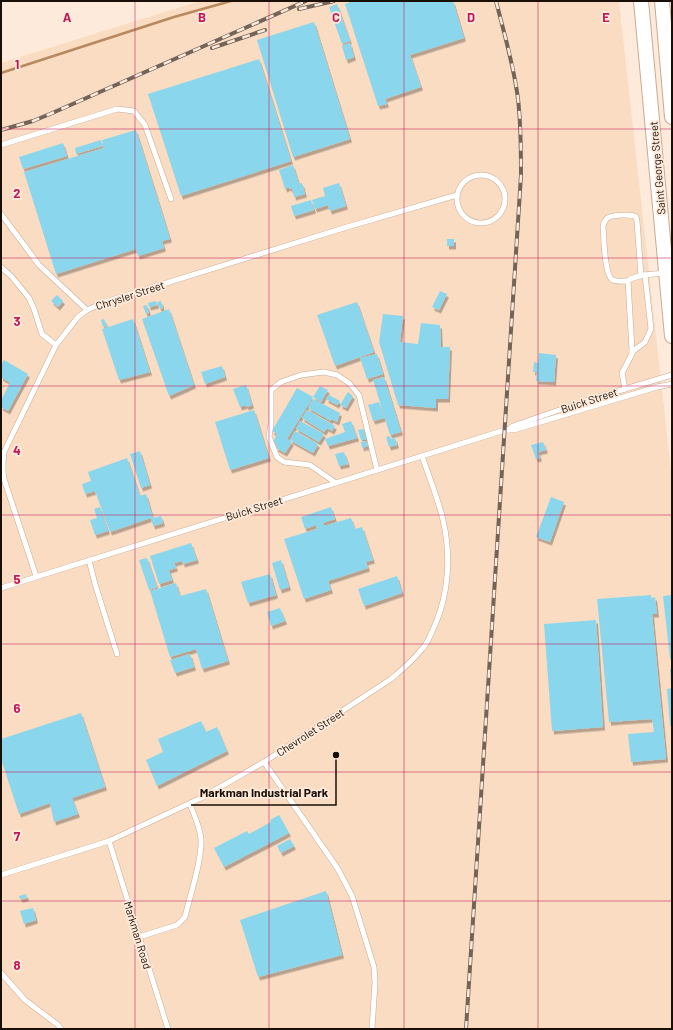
<svg xmlns="http://www.w3.org/2000/svg" width="673" height="1030" font-family="Barlow,sans-serif">
<style>
.built{fill:#fadcc2}
.lines{fill:none;stroke-linecap:round;stroke-linejoin:round}
.stream{stroke:#b8885e;stroke-width:2.5}
.building{fill:#8ad7ed;filter:url(#shadow)}
.lane-casing{stroke:#c8ab91;stroke-width:6}
.secondary-casing{stroke:#c8ab91;stroke-width:16}
.lane{stroke:#fff;stroke-width:5}
.secondary{stroke:#fff;stroke-width:14}
.rail-casing{stroke:#726458;stroke-width:4}
.rail{stroke:#fdeada;stroke-width:2.5;stroke-dasharray:8;stroke-linecap:butt}
.grid{fill:none;stroke:#c2185b;stroke-width:1;stroke-opacity:0.55}
.labels{text-anchor:middle;dominant-baseline:central;stroke-width:3.5;stroke-linejoin:round;paint-order:stroke}
.street-label{font-size:11px;fill:#190f06;stroke:#fdeada}
.grid-label{font-size:13px;text-anchor:middle;font-weight:bold;fill:#c2185b;stroke:#fdeada;stroke-width:3.5;stroke-linejoin:round;paint-order:stroke}
.leader{fill:none;stroke:#190f06;stroke-width:1.5}
.callout-dot{fill:#190f06;stroke:#fdeada;stroke-width:1.5}
.callout-label{font-size:12px;text-anchor:middle;font-weight:bold;fill:#190f06;stroke:#fdeada;stroke-width:3.5;stroke-linejoin:round;paint-order:stroke}
</style>
<defs>
<filter id="shadow"><feDropShadow dx="2" dy="3.5" stdDeviation="0" flood-color="#0004"/></filter>
</defs>
<rect width="100%" height="100%" fill="#fdeada"/>
<path class="built" d="M200 1H619L672 480V1029H1V63Z"/>
<g class="lines">
<path class="stream" d="M1 73 174 17 231 1"/>
</g>
<g class="building">
<path d="M353 1H453L464 38 410 55 421 87 385 99 387 104 378 106 345 4Z"/>
<path d="M337 4 350 41 342 44 329 7Z"/>
<path d="M314 22 350 139 293 157 257 40Z"/>
<path d="M350 43 354 57 346 60 342 46Z"/>
<path d="M259 59 291 161 181 196 148 94Z"/>
<path d="M136 130 170 239 162 241 164 248 138 256 136 249 56 274 24 172 104 148 102 140Z"/>
<path d="M101 140 103 146 76 154 75 148Z"/>
<path d="M63 143 67 156 23 169 19 157Z"/>
<path d="M293 165 299 184H297L298 186V184L302 183 305 194 294 197 292 188 290 189 289 187 285 189 279 170Z"/>
<path d="M339 183 346 206 330 211 328 205 315 209 312 200 325 196 323 188Z"/>
<path d="M311 200 314 210 294 216 291 206Z"/>
<rect x="447" y="239" width="7" height="7"/>
<path d="M440 291 447 294 439 310 432 307Z"/>
<path d="M57 295 63 301 58 307 51 301Z"/>
<path d="M156 301 157 305 149 307 148 303Z"/>
<path d="M161 301 163 308 160 309 157 302Z"/>
<path d="M357 302 374 352 335 366 317 315Z"/>
<path d="M147 305 149 313 146 314 143 306Z"/>
<path d="M169 309 194 385 169 396 142 319Z"/>
<path d="M383 314 403 316 400 342 418 344 421 323 440 325 441 347H450L448 399H436V408L398 405 379 342Z"/>
<path d="M104 319 107 326 103 327 101 320Z"/>
<path d="M133 319 150 372 119 380 102 329Z"/>
<path d="M539 353 556 355 554 382 536 381 537 372H533L534 362 538 363Z"/>
<path d="M377 354 383 374 367 379 360 358Z"/>
<path d="M4 360 28 374 8 411 1 407V400L10 383 1 377V365Z"/>
<path d="M222 366 225 377 205 384 201 372Z"/>
<path d="M384 377 401 432 390 435 373 380Z"/>
<path d="M246 385 252 405 247 407 246 405 240 407 233 389Z"/>
<path d="M320 386 328 390 321 402 313 397Z"/>
<path d="M297 388 313 397 287 439 292 442 285 453 276 448 277 445 273 442 277 434 272 431Z"/>
<path d="M348 392 353 396 346 408 340 405Z"/>
<path d="M329 395 340 401 337 405 326 399Z"/>
<path d="M313 399 340 413 337 422 331 419V421L308 408Z"/>
<path d="M379 402 384 418 373 421 368 405Z"/>
<path d="M254 410 269 458 230 470 215 422Z"/>
<path d="M307 410 335 426 332 431 327 428 324 432 302 418Z"/>
<path d="M300 421 324 434 319 442 296 429Z"/>
<path d="M351 421 357 438 328 446 325 439 345 432 342 424Z"/>
<path d="M364 429 367 439 361 440 358 430Z"/>
<path d="M295 431 318 444 313 453 290 440Z"/>
<path d="M390 436 391 439 395 438 397 445 389 447 386 437Z"/>
<path d="M366 441 368 446 362 448 361 442Z"/>
<path d="M543 442 546 450 538 452 540 458 536 459 531 445Z"/>
<path d="M140 451 150 485 141 488 130 454Z"/>
<path d="M344 452 348 464 339 466 335 454Z"/>
<path d="M127 458 140 496 146 494 153 518 161 516 163 523 153 526 151 518 110 532 95 491 85 494 82 484 91 481 88 472Z"/>
<path d="M551 497 564 502 550 542 536 537Z"/>
<path d="M100 507 108 531 95 535 90 520 97 518 94 509Z"/>
<path d="M331 507 335 519 323 523 324 526 351 518 355 529 362 527 373 560 366 562 368 568 328 581 331 590 304 599 284 539 317 529 316 525 305 529 301 517Z"/>
<path d="M191 543 197 560 183 564 182 561 174 563 176 568 169 570 172 580 159 584 150 556Z"/>
<path d="M147 558 157 587 149 590 139 560Z"/>
<path d="M281 560 289 587 280 590 272 563Z"/>
<path d="M270 574 276 595 248 603 241 582Z"/>
<path d="M397 576 402 593 364 606 358 589Z"/>
<path d="M176 583 180 596 206 589 228 661 202 669 196 649 170 657 150 591Z"/>
<path d="M651 595V598L655 597 657 614H652L666 759 631 762 628 734 654 732 652 719 609 722 597 599Z"/>
<path d="M672 595V659H670L663 596Z"/>
<path d="M280 608 285 621 271 626 267 612Z"/>
<path d="M596 620 603 727 552 731 544 624Z"/>
<path d="M190 654 194 667 175 673 170 660Z"/>
<path d="M670 669H672V685H671Z"/>
<path d="M672 688V726H670L667 689Z"/>
<path d="M81 713 105 787 72 798 78 814 54 822 50 803 19 814 1 759V739Z"/>
<path d="M201 721 206 732 217 727 227 751 157 786 146 760 163 752 158 739Z"/>
<path d="M279 815 289 833 224 867 214 848 247 831 249 834 271 822 270 820Z"/>
<path d="M290 839 294 846 281 853 277 846Z"/>
<path d="M326 891 342 955 258 977 240 920Z"/>
<path d="M26 894 27 898 20 899 19 896Z"/>
<path d="M33 908 36 920 24 924 20 911Z"/>
</g>
<g class="lines">
<g class="lane-casing">
<g id="lane">
<path d="M1 145 117 109 134 111 145 125 171 199"/>
<circle cx="481" cy="199" r="24"/>
<path d="M1 214 39 265 87 310"/>
<path d="M1 267 12 277 29 298 34 309 42 334 56 345"/>
<path d="M628 281C624 281 617 282 613 280 604 276 604 236 603 226 604 222 605 219 609 217 615 215 631 214 636 217L637 221 641 276"/>
<path d="M632 352 645 342 651 329 645 275"/>
<path d="M625 389 622 373 632 354V350L628 281 630 279 643 275 665 273"/>
<path d="M508 430 513 426 588 400 672 375"/>
<path d="M336 483 310 465 284 462 277 457 269 437 271 424V390L281 382 301 375 324 372 337 375 349 383 359 395 377 470"/>
<path d="M89 560 95 584 117 654"/>
<path d="M36 576 4 479C2 469 3 461 4 452L56 345 78 317 87 310 105 302 347 227 457 195"/>
<path d="M1 588 505 430H514L657 387 672 384"/>
<path d="M264 762 338 869 352 896 374 967 375 983 372 1029"/>
<path d="M109 841 168 1029"/>
<path d="M1 875 109 841 201 798 264 762 391 679C402 670 413 660 422 649 428 643 431 633 435 625 449 593 451 554 443 520 438 498 429 477 422 456"/>
<path d="M139 937 177 925 185 917C190 895 202 861 201 839 200 827 194 815 190 804"/>
<path d="M1 973 25 1000 58 1025 61 1029"/>
</g>
</g>
<g class="secondary-casing">
<g id="secondary">
<path d="M641 1 672 336"/>
<path d="M662 1 672 117"/>
</g>
</g>
<use href="#lane" class="lane"/>
<use href="#secondary" class="secondary"/>
<g class="rail-casing">
<g id="rail">
<path d="M299 9 334 1"/>
<path d="M212 48 265 30"/>
<path d="M1 130 33 121 50 114 306 1"/>
<path d="M466 1029 521 175C521 150 521 124 518 99 514 66 504 33 496 1"/>
</g>
</g>
<use href="#rail" class="rail"/>
</g>
<path class="grid" d="M135 1V1029M269 1V1029M404 1V1029M538 1V1029M1 129H672M1 258H672M1 386H672M1 515H672M1 644H672M1 772H672M1 901H672"/>
<g class="labels">
<g class="street-label">
<text transform="translate(657 168) rotate(-95)">Saint George Street</text>
<text transform="translate(130 295) rotate(-18)">Chrysler Street</text>
<text transform="translate(589 400) rotate(-18)">Buick Street</text>
<text transform="translate(254 508) rotate(-17)">Buick Street</text>
<text transform="translate(310 732) rotate(-33)">Chevrolet Street</text>
<text transform="translate(138 935) rotate(73)">Markman Road</text>
</g>
</g>
<g class="grid-label">
<text x="67" y="22">A</text>
<text x="202" y="22">B</text>
<text x="336" y="22">C</text>
<text x="471" y="22">D</text>
<text x="606" y="22">E</text>
<text x="17" y="69">1</text>
<text x="17" y="198">2</text>
<text x="17" y="326">3</text>
<text x="17" y="455">4</text>
<text x="17" y="584">5</text>
<text x="17" y="713">6</text>
<text x="17" y="841">7</text>
<text x="17" y="970">8</text>
</g>
<path class="leader" d="M336 755L336 805H191"/>
<circle class="callout-dot" cx="336" cy="755" r="4"/>
<g class="callout-label">
<text x="264" y="797">Markman Industrial Park</text>
</g>
<rect width="673" height="1030" fill="none" stroke="#190f06" stroke-width="4"/>
</svg>
